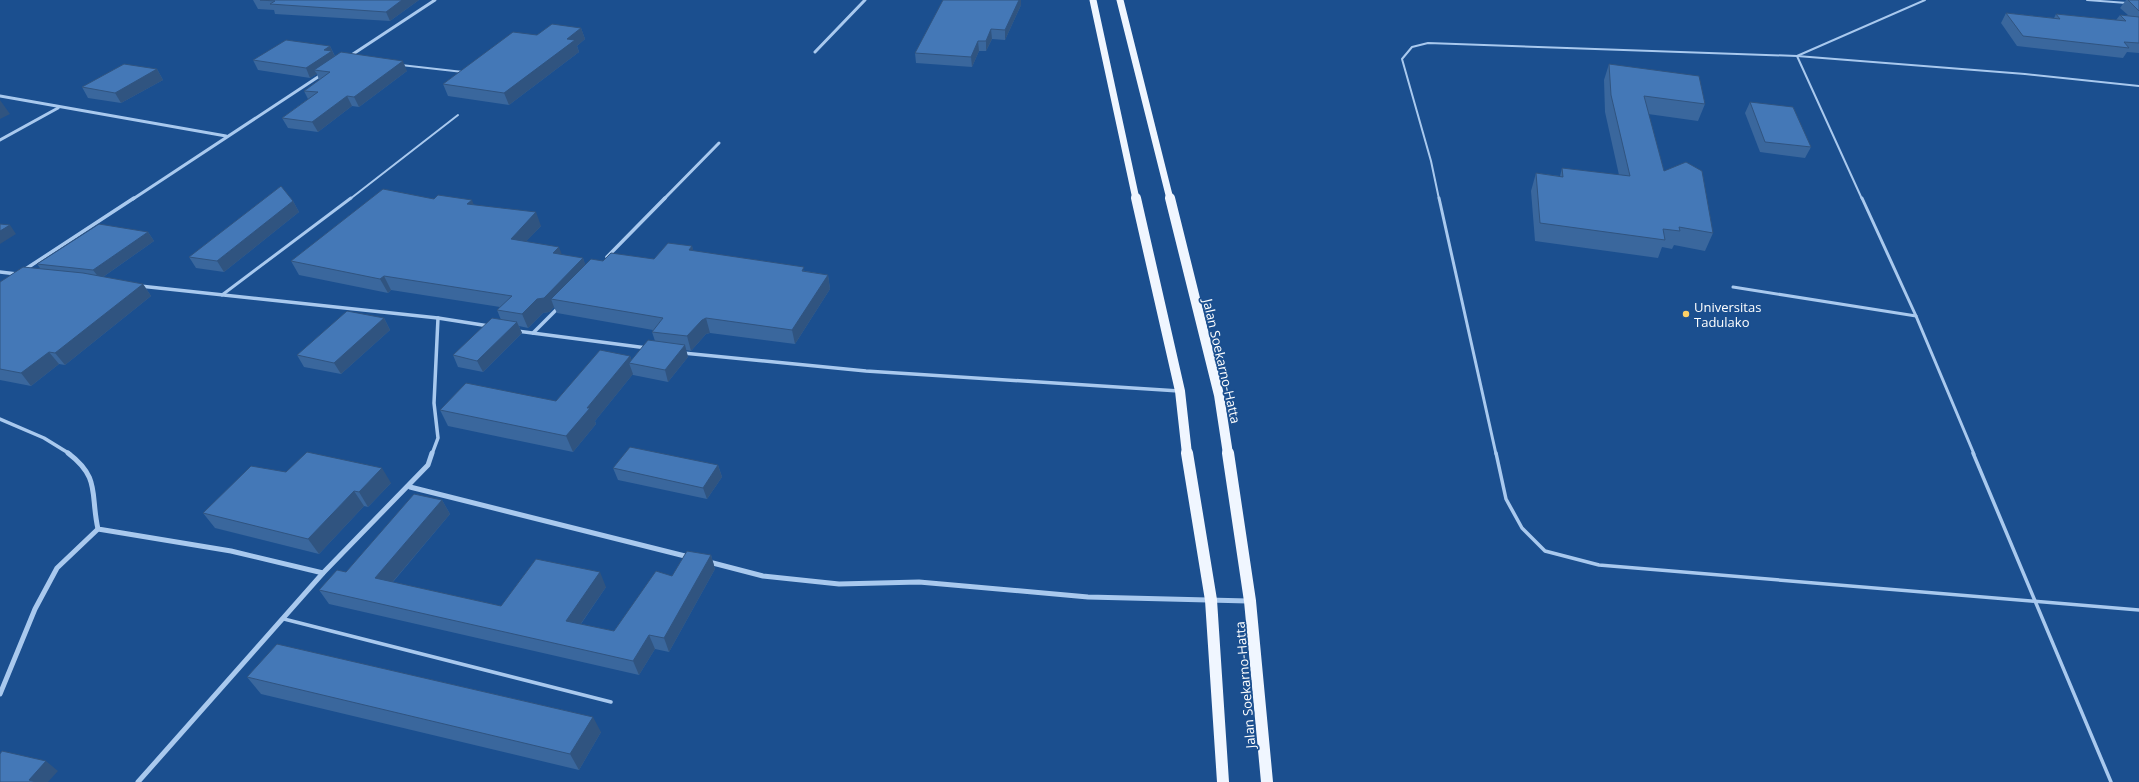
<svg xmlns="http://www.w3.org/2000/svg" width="2139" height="782" font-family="'Open Sans',sans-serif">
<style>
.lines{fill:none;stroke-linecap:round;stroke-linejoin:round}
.lane-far2{stroke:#a9c9ee;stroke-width:2}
.lane-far1{stroke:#a9c9ee;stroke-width:3}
.lane{stroke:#a9c9ee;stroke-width:3.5}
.street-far2{stroke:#a9c9ee;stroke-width:3}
.street-far1{stroke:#a9c9ee;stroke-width:3.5}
.street{stroke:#a9c9ee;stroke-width:5}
.primary-far2{stroke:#f0f6ff;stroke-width:7}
.primary-far1{stroke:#f0f6ff;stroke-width:10}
.primary{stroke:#f0f6ff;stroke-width:12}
.wall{fill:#3a679d}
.shaded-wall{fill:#305480}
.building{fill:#4478b7;stroke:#305480}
.poi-dot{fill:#ffd166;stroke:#1b4f8f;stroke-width:1.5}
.labels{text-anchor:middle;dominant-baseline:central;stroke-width:3.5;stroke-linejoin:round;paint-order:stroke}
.poi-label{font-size:13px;fill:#fff;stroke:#1b4f8f;text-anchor:start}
.street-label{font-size:13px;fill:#fff;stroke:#1b4f8f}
</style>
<rect width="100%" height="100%" fill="#1b4f8f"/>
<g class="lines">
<g class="lane-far2">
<path d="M2087 0 2127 3"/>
<path d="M401 65 463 72"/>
<path d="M350 199 458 115"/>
<path d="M1439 199 1431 161 1402 59 1412 47 1428 43 1797 56 2025 74 2139 86"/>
<path d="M1862 199 1797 56 1925 0"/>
</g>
<g class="lane-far1">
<path d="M1439 198 1496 454"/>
<path d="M1862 198 1916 316 1974 454"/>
<path d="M1733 287 1916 316"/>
<path d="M222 295 351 198"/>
</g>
<g class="lane">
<path d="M1496 453 1506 499 1522 528 1545 551 1599 565 2139 610"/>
<path d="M1973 453 2111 782"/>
<path d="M284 619 611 702"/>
</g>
<g class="street-far2">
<path d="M815 52 865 0"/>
<path d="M350 56 435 0"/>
<path d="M0 96 226 136"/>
<path d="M0 140 58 108"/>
<path d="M133 199 321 75"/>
<path d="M664 199 719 143"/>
</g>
<g class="street-far1">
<path d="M607 257 665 198"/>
<path d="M24 270 134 198"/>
<path d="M0 272 17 274"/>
<path d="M140 286 438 318 489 326"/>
<path d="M517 331 647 348"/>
<path d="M533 333 560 306"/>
<path d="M683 353 866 371 1179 391"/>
<path d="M0 419 44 438 70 454"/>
<path d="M432 454 438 438 434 403 438 318"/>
</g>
<g class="street">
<path d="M68 453C101 478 90 494 98 529L231 551 323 573"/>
<path d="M410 487 689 557"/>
<path d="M709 562 763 576 839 584 919 582 1088 597 1248 601"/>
<path d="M0 694 35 609 57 568 98 529"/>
<path d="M138 782 323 573 428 465 432 453"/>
</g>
<g class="primary-far2">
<path d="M1093 0 1136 199"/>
<path d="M1120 0 1170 199"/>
</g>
<g class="primary-far1">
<path d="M1136 198 1180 391 1187 454"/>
<path d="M1170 198 1219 395 1228 454"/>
</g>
<g class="primary">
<path d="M1187 453 1211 600 1223 782"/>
<path d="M1228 453 1250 601 1267 782"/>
</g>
</g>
<g class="wall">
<path d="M253 0H419L390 21 275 14 274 10 258 9Z"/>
<path d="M2126 0H2139V53L2127 52 2123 58 2017 46 2001 23 2006 13 2054 18 2056 14 2116 20 2120 15H2128L2120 8Z"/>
<path d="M1021 5 1005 40 992 39 986 51H979L972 67 916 63 915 53Z"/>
<path d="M581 28 585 39 577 46 579 52 509 105 448 96 443 84 537 35Z"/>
<path d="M330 46 335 56 407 71 359 107 352 106 318 132 288 128 282 118 308 99 304 91 319 80 317 74 310 78 258 70 253 60Z"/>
<path d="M1609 64 1705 104 1698 121 1648 114 1664 171 1713 233 1705 251 1674 245 1672 249 1662 247 1658 258 1535 241 1531 191 1536 173 1560 176 1562 168 1619 175 1605 112 1604 80Z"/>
<path d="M157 69 163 80 121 103 88 98 82 87Z"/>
<path d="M1750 102 1811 147 1805 158 1760 152 1745 113Z"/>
<path d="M434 199 474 205 541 226 526 241 562 255 583 258 585 265 603 261 654 259 692 246 693 251 828 275 830 289 795 344 710 333 706 334 691 351 686 350 688 357 668 382 633 375V374L595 421 596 424 573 452 448 426 440 410 556 401 630 356 632 361 655 341 652 332 653 330 557 313 554 307 549 312 543 313 528 328 519 326 522 333 483 372 458 367 453 355 501 320 497 310 500 307 391 290 388 293 299 275 291 261Z"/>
<path d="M293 201 299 212 224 272 196 268 189 257Z"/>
<path d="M148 232 154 241 103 277 143 284 151 296 65 365 59 364 31 386 0 380V282L40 268 37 264Z"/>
<path d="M384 318 390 330 341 374 304 367 297 355Z"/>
<path d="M718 465 722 477 707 499 618 480 613 468Z"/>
<path d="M286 472 391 483 368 507 364 506 319 554 215 528 203 513Z"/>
<path d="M442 500 450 514 393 582 501 606 606 587 581 624 614 631 672 576 711 555 715 569 669 652 655 649 639 675 329 604 319 590 346 572Z"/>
<path d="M247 677 601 732 579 770 261 694Z"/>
</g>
<g class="shaded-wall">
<path d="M402 0H419L390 21 386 12Z"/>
<path d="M1019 0H1021V5L1005 40V30Z"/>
<path d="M581 28 585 39 577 46 579 52 509 105 504 93 567 39Z"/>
<path d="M991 29 992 39 986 51V41Z"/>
<path d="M978 41 979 51 972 67 971 57Z"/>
<path d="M330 46 337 61 314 70 317 74 310 78 306 68 324 50Z"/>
<path d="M403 61 407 71 359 107 354 97Z"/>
<path d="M157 69 163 80 121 103 115 93Z"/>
<path d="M347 96 352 106 318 132 312 122Z"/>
<path d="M0 100 10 114 0 119Z"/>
<path d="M472 200 477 213 467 204Z"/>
<path d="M293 201 299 212 224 272 217 261Z"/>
<path d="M536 212 541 226 516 252 511 239Z"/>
<path d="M10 225 16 234 0 244V231Z"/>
<path d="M148 232 154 241 100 279 93 270Z"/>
<path d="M692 246 696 260 689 250Z"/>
<path d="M559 247 564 260 553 253Z"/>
<path d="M583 258 588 272 551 299 554 307 549 312 543 313 528 328 522 314 537 299Z"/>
<path d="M828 275 830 289 795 344 792 330Z"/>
<path d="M384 276 391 290 388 293 380 279Z"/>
<path d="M143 284 151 296 65 365 55 353Z"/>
<path d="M384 318 390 330 341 374 334 363Z"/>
<path d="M706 318 710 333 706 334 691 351 687 336 702 320Z"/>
<path d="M517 322 522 333 483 372 477 361Z"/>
<path d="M685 345 688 357 668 382 665 370Z"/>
<path d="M49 352 59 364 31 386 21 373Z"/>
<path d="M630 356 633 364 629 363 633 374 595 421 596 424 573 452 566 436 587 408Z"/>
<path d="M718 465 722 477 707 499 703 488Z"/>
<path d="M382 468 391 483 368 507 359 492Z"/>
<path d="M354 491 364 506 319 554 308 539Z"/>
<path d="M442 500 450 514 384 592 375 578Z"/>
<path d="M711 555 715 569 669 652 664 638Z"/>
<path d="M600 572 606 587 573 635 566 621Z"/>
<path d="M649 635 655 649 639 675 633 661Z"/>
<path d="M593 717 601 732 579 770 570 754Z"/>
<path d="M46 761 58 771 48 782H31L29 780Z"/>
</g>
<g class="building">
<path d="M260 0H402L386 12 270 4 275 1Z"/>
<path d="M943 0H1019L1005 30 991 29 986 41H978L971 57 915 53Z"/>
<path d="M2128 0H2139V11Z"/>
<path d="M2006 13 2060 19 2056 14 2126 21 2120 15 2139 17V43L2124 42 2129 48 2023 36Z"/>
<path d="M552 24 581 28 567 39 575 40 504 93 443 84 513 32 537 35Z"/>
<path d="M286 40 330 46 324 50 332 51 306 68 253 60Z"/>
<path d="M341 52 403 61 354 97 347 96 312 122 282 118 318 92 304 91 330 72 314 70Z"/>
<path d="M124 64 157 69 115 93 82 87Z"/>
<path d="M1609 64 1699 76 1705 104 1644 96 1664 171 1686 162 1702 171 1713 233 1679 227 1680 231 1663 229 1665 240 1540 223 1536 173 1563 177 1562 168 1630 176 1611 95Z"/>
<path d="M1750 102 1793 107 1811 147 1765 142Z"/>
<path d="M281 186 293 201 217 261 189 257Z"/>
<path d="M383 189 434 199 438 195 472 200 467 204 536 212 511 239 559 247 553 253 583 258 544 298 537 299 522 314 497 310 512 296 384 276 380 279 291 261Z"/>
<path d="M0 224 10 225 0 231Z"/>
<path d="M99 224 148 232 93 270 37 264Z"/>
<path d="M668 243 692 246 689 250 804 267 802 271 828 275 792 330 706 318 702 320 687 336 652 332 663 318 551 299 591 259 603 261 611 253 654 259Z"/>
<path d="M23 267 83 273 143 284 55 353 49 352 21 373 0 369V282Z"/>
<path d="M347 311 384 318 334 363 297 355Z"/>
<path d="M492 318 517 322 477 361 453 355Z"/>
<path d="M648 340 685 345 665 370 629 363Z"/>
<path d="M600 350 630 356 587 408H590L566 436 440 410 466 383 556 401Z"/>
<path d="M630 447 718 465 703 488 613 468Z"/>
<path d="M307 452 382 468 359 492 354 491 308 539 203 513 251 466 286 472Z"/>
<path d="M414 494 442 500 375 578 501 606 536 559 600 572 566 621 614 631 656 571 672 576 687 551 711 555 664 638 649 635 633 661 319 590 337 570 346 572Z"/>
<path d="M277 644 593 717 570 754 247 677Z"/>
<path d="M2 751 46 761 29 780 36 782H0V754Z"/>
</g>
<circle class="poi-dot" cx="1686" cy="314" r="4"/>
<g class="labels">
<g class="poi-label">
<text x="1694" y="307">Universitas<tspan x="1694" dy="15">Tadulako</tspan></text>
</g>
<g class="street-label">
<text transform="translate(1222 361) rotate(77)">Jalan Soekarno-Hatta</text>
<text transform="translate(1245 685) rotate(-95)">Jalan Soekarno-Hatta</text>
</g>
</g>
</svg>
